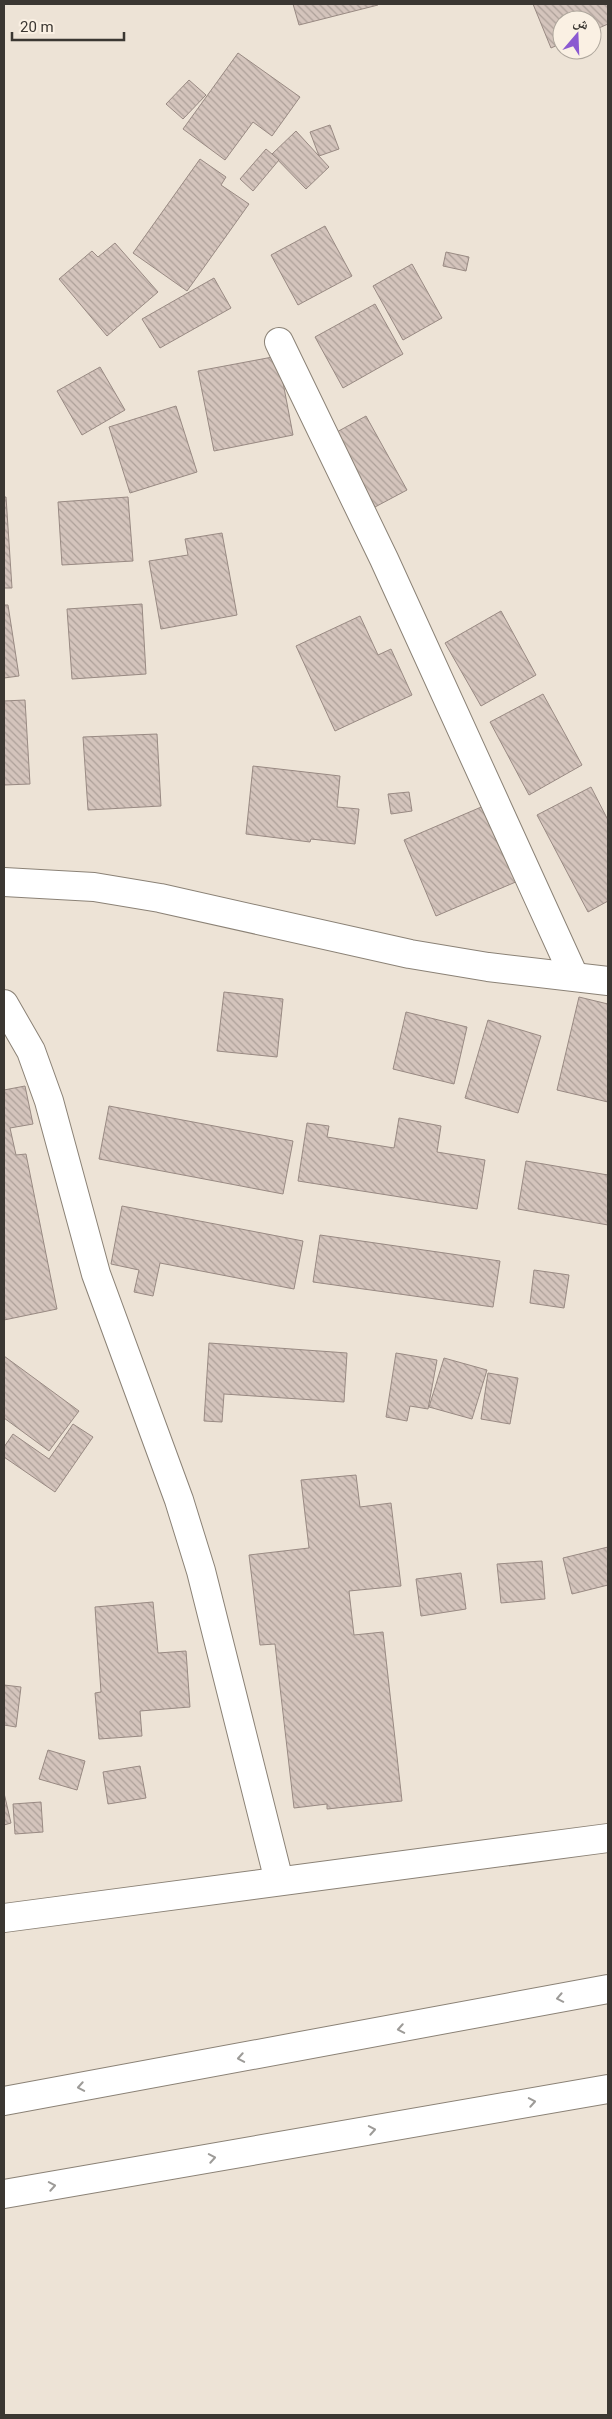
<svg xmlns="http://www.w3.org/2000/svg" width="612" height="2419" font-family="Roboto,'Noto Naskh Arabic',sans-serif">
<style>
.building{fill:url(#building-back-hatch);stroke:#998a83}
.lines{fill:none;stroke-linecap:round;stroke-linejoin:round}
.minor-casing{stroke:#8b8276;stroke-width:30}
.highway-casing{stroke:#8b8276;stroke-width:30}
.minor{stroke:#fff;stroke-width:28}
.highway{stroke:#fff;stroke-width:28}
.oneway{stroke:#9d9b98}
</style>
<defs>
<pattern id="building-back-hatch" width="6" height="6" patternUnits="userSpaceOnUse" patternTransform="scale(1.25)"><rect width="6" height="6" fill="#d4c4bc"/><path d="M-1 5l2 2M0 0l6 6M5-1l2 2" fill="none" stroke="#ada099"/></pattern>
</defs>
<rect width="100%" height="100%" fill="#ede3d6"/>
<g class="building">
<path d="M293 4H378V5L299 25Z"/>
<path d="M533 4H608V24L592 31V20H562V43L551 48Z"/>
<path d="M238 53 300 97 272 136 253 122 225 160 183 129Z"/>
<path d="M189 80 206 95 183 119 166 104Z"/>
<path d="M330 125 339 149 319 156 310 132Z"/>
<path d="M296 131 329 167 306 189 272 154Z"/>
<path d="M266 149 279 160 253 191 240 179Z"/>
<path d="M200 159 226 177 221 185 249 204 187 291 133 253Z"/>
<path d="M325 226 352 276 298 305 271 255Z"/>
<path d="M115 243 158 292 107 336 59 279 92 251 98 257Z"/>
<path d="M446 252 469 257 466 271 443 266Z"/>
<path d="M412 264 442 318 403 340 373 286Z"/>
<path d="M214 278 231 308 160 348 142 319Z"/>
<path d="M375 304 403 354 343 388 315 337Z"/>
<path d="M278 356 293 435 214 451 198 371Z"/>
<path d="M100 367 125 410 82 435 57 391Z"/>
<path d="M176 406 197 472 130 493 109 427Z"/>
<path d="M366 416 407 490 375 507 335 433Z"/>
<path d="M4 497H6L12 588H4Z"/>
<path d="M128 497 133 561 62 565 58 502Z"/>
<path d="M222 533 237 615 161 629 149 561 188 555 185 539Z"/>
<path d="M142 604 146 674 72 679 67 609Z"/>
<path d="M4 605H8L19 676 4 678Z"/>
<path d="M501 611 536 675 481 706 445 643Z"/>
<path d="M360 616 378 655 391 649 412 695 335 731 296 646Z"/>
<path d="M543 694 582 765 529 795 490 722Z"/>
<path d="M25 700 30 784 4 785V701Z"/>
<path d="M157 734 161 806 88 810 83 737Z"/>
<path d="M253 766 340 776 337 807 359 809 355 844 311 839 310 842 246 834Z"/>
<path d="M591 787 608 820V901L588 912 537 815Z"/>
<path d="M409 792 412 811 391 814 388 794Z"/>
<path d="M486 805 518 881 436 916 404 840Z"/>
<path d="M224 992 283 999 277 1057 217 1051Z"/>
<path d="M579 997 608 1004V1102L557 1090Z"/>
<path d="M406 1012 467 1027 454 1084 393 1069Z"/>
<path d="M488 1020 541 1036 518 1113 465 1098Z"/>
<path d="M25 1086 33 1124 10 1128 16 1155 26 1154 57 1309 4 1320V1090Z"/>
<path d="M109 1106 293 1141 283 1194 99 1159Z"/>
<path d="M399 1118 441 1126 437 1152 485 1160 477 1209 298 1181 307 1123 329 1126 327 1137 394 1148Z"/>
<path d="M526 1161 608 1175V1225L518 1209Z"/>
<path d="M122 1206 303 1241 294 1289 160 1263 153 1296 134 1292 139 1270 111 1264Z"/>
<path d="M320 1235 500 1261 493 1307 313 1282Z"/>
<path d="M534 1270 569 1275 564 1308 530 1303Z"/>
<path d="M209 1343 347 1353 344 1402 224 1394 222 1422 204 1421Z"/>
<path d="M396 1353 437 1360 428 1409 410 1406 407 1421 386 1417Z"/>
<path d="M4 1356 79 1411 49 1451 4 1418Z"/>
<path d="M444 1358 487 1370 472 1419 429 1407Z"/>
<path d="M488 1373 518 1378 510 1424 481 1419Z"/>
<path d="M73 1424 93 1437 55 1492 4 1457V1447L13 1434 49 1459Z"/>
<path d="M356 1475 360 1507 391 1503 401 1586 349 1591 354 1635 383 1632 402 1801 327 1809V1804L294 1808 275 1644 260 1645 249 1555 309 1548 301 1480Z"/>
<path d="M608 1547V1585L572 1594 563 1558Z"/>
<path d="M542 1561 545 1599 501 1603 497 1564Z"/>
<path d="M461 1573 466 1609 421 1616 416 1579Z"/>
<path d="M153 1602 158 1653 186 1651 190 1707 140 1711 142 1736 99 1739 95 1693 101 1692 95 1607Z"/>
<path d="M4 1685 21 1687 16 1727 4 1725Z"/>
<path d="M48 1750 85 1761 77 1790 39 1779Z"/>
<path d="M140 1766 146 1798 108 1804 103 1772Z"/>
<path d="M4 1793 11 1823 4 1825Z"/>
<path d="M41 1802 43 1832 15 1834 13 1804Z"/>
</g>
<g class="lines">
<g class="minor-casing">
<g id="minor">
<path d="M279 342 384 559 574 976"/>
<path d="M4 882 94 887 160 898 410 954 488 967 608 981"/>
<path d="M4 1004 31 1051 49 1101 96 1274 179 1500 201 1571 279 1881"/>
<path d="M4 1918 608 1838"/>
</g>
</g>
<g class="highway-casing">
<g id="highway">
<path d="M4 2101 608 1989"/>
<path d="M4 2194 608 2089"/>
</g>
</g>
<use href="#minor" class="minor"/>
<use href="#highway" class="highway"/>
</g>
<defs><path id="oneway-chevron" d="M-2-3.5L2.5 0L-2 3.5" fill="none" stroke-width="1.6" stroke-linecap="round" stroke-linejoin="round" transform="scale(1.25)"/></defs>
<g class="oneway">
<use href="#oneway-chevron" transform="translate(560 1998) rotate(169)"/>
<use href="#oneway-chevron" transform="translate(401 2029) rotate(170)"/>
<use href="#oneway-chevron" transform="translate(241 2058) rotate(170)"/>
<use href="#oneway-chevron" transform="translate(81 2087) rotate(170)"/>
<use href="#oneway-chevron" transform="translate(532 2102) rotate(-10)"/>
<use href="#oneway-chevron" transform="translate(372 2130) rotate(-10)"/>
<use href="#oneway-chevron" transform="translate(212 2158) rotate(-10)"/>
<use href="#oneway-chevron" transform="translate(52 2186) rotate(-10)"/>
</g>
<rect width="612" height="2419" fill="none" stroke="#3b3732" stroke-width="10"/>
<g transform="translate(577 35) rotate(19)"><circle r="24" fill="#faf0e3" stroke="#aea69c"/>
<path d="M0-4L9 19L0 12L-9 19Z" fill="#8b59d1"/>
<text y="-8" font-size="14" font-weight="bold" text-anchor="middle" fill="#3b3732">ش</text>
</g>
<path d="M12 32v8h112v-8" fill="none" stroke="#3b3732" stroke-width="2.5"/>
<text x="20" y="32" font-size="15" fill="#3b3732" stroke="#faf0e3" stroke-width="4" paint-order="stroke">20 m</text>
</svg>
